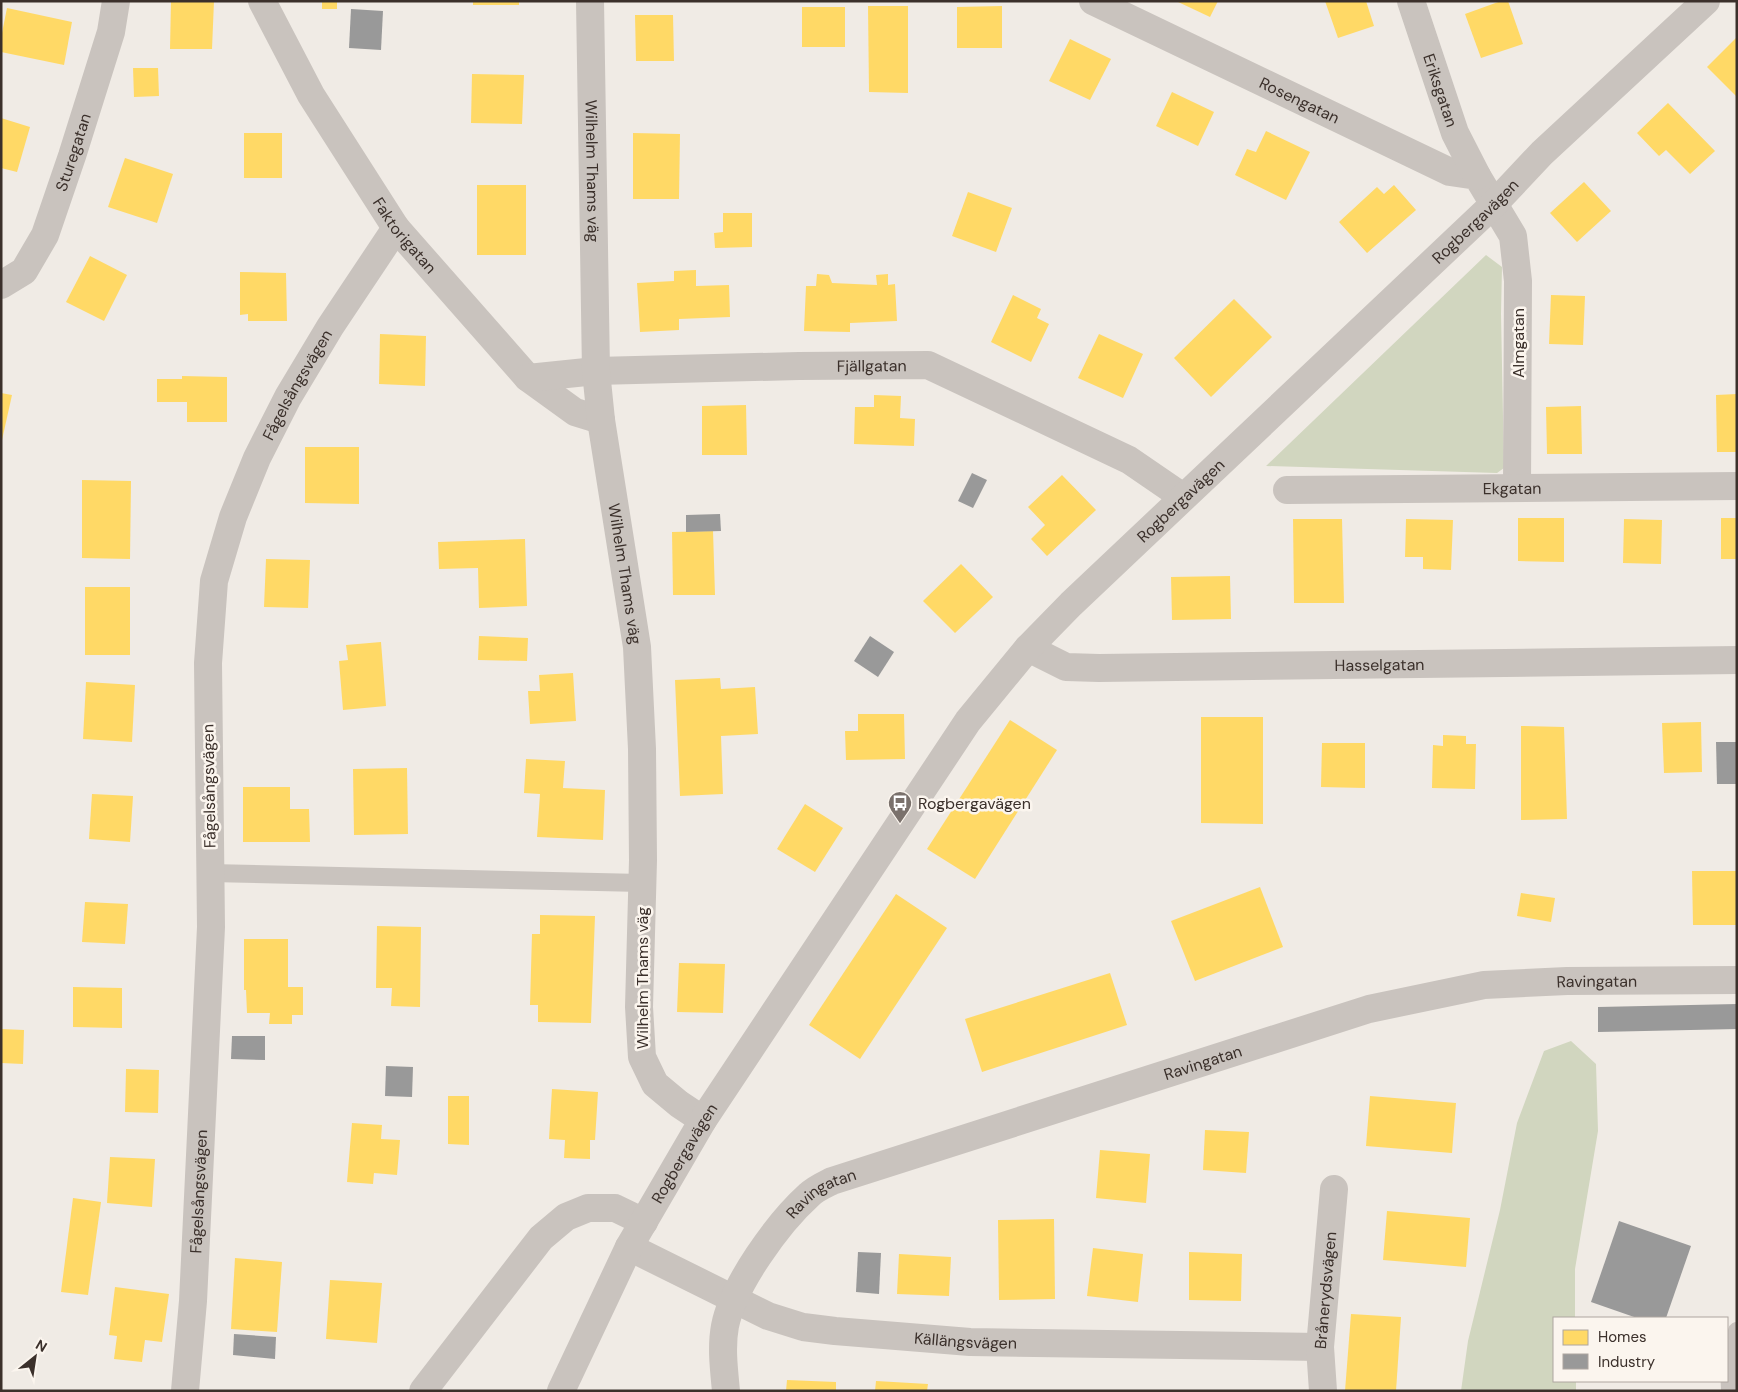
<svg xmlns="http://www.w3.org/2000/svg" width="1738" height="1392" font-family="'DM Sans',sans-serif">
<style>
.green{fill:#d1d6bf}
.homes{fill:#ffd966}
.industry{fill:#999}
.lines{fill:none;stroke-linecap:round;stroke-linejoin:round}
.service{stroke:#c9c3be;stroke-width:18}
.minor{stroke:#c9c3be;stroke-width:28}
.tertiary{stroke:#c9c3be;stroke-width:28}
.labels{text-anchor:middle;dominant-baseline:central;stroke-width:5;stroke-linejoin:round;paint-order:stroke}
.street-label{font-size:16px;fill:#3b302b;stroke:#fbf5ee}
.poi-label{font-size:16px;fill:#3b302b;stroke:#fbf5ee;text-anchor:start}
</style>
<rect width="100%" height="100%" fill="#f0ebe5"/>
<g class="green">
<path d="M1486 255 1502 267 1501 314 1504 468 1497 473 1266 466Z"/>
<path d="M1571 1041 1596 1064 1598 1131 1575 1269V1318H1554V1381H1576V1391H1461L1468 1341 1500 1210 1517 1123 1544 1051Z"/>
</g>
<g class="homes">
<path d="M171 1H214L212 49H170Z"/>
<rect x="322" y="1" width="15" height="8"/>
<rect x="473" y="1" width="46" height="4"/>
<path d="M1176 1H1218L1210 17Z"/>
<path d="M1325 1H1366L1374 26 1338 38Z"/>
<path d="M1501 1H1508L1523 44 1481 58 1465 14Z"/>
<path d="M868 6H908V93L869 92Z"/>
<path d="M1002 6V48H957V7Z"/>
<rect x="802" y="7" width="43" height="40"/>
<path d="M7 8 72 22 64 65 1 52V38Z"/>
<path d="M635 15H673L674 61H636Z"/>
<path d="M1737 37V97L1707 67Z"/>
<path d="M1070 39 1111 59 1090 100 1049 81Z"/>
<path d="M133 68H158L159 96 134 97Z"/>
<path d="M472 74 524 75 522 124 471 123Z"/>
<path d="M1172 92 1214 112 1198 146 1156 126Z"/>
<path d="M1668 103 1715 151 1690 174 1666 150 1659 156 1637 133Z"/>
<path d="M1 118 30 127 17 172 1 168Z"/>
<path d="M1266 131 1310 152 1286 200 1235 175 1247 149 1256 152Z"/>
<rect x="244" y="133" width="38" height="45"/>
<path d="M633 133 680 134 679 199H633Z"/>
<path d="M125 158 173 174 157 223 108 207Z"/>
<path d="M1584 182 1611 211 1577 242 1550 213Z"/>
<rect x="477" y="185" width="49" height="70"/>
<path d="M1394 185 1416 210 1367 253 1339 222 1377 187 1384 194Z"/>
<path d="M968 192 1012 208 996 252 952 236Z"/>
<path d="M723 213H752V247L715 248 714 233 723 232Z"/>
<path d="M90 256 127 275 104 321 66 302Z"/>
<path d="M696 270V286L729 285 730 317 679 319V330L640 332 637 283 674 281V271Z"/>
<path d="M240 272 286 273 287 321H248V314L240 315Z"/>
<path d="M817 274 829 275 832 283 877 285 876 275 888 274V285L895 284 897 321 850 323V332L804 331 806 286H816Z"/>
<path d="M1013 295 1041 309 1037 318 1049 324 1031 362 991 342Z"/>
<path d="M1551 295 1585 296 1583 345 1549 344Z"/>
<path d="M1234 299 1272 337 1211 397 1174 358Z"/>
<path d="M380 334 426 336 425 386 379 384Z"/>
<path d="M1099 334 1143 354 1123 398 1078 378Z"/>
<path d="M182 376 227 377V422H187V402H157V379H182Z"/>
<path d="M1 393 12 395 2 440H1Z"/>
<path d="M1737 394V452H1717L1716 395Z"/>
<path d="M874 395 901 396 900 418 915 419 914 446 854 444 855 407H874Z"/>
<path d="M746 405 747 455H702V406Z"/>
<path d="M1581 406 1582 454H1547L1546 407Z"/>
<path d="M305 447H359V504L305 503Z"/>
<path d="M1062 475 1096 510 1047 556 1031 539 1045 525 1028 507Z"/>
<path d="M82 480 131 481 130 559 82 558Z"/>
<path d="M1518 518H1564V562L1518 561Z"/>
<rect x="1721" y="518" width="16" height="41"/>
<path d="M1293 519H1342L1344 603H1294Z"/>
<path d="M1406 519 1453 520 1451 570 1423 569V557H1405Z"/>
<path d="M1624 519 1662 520 1661 564 1623 563Z"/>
<path d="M713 531 715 595H673L672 532Z"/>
<path d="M525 539 527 606 479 608 478 568 439 569 438 542Z"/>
<path d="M266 559 310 560 308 608 264 607Z"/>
<path d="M961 564 993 597 955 633 923 601Z"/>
<path d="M1230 576 1231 619 1172 620 1171 577Z"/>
<rect x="85" y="587" width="45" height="68"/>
<path d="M479 636 528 638 527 661 478 660Z"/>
<path d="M381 642 386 706 343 710 339 661 348 660 346 645Z"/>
<path d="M573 673 576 721 530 724 528 691H540L539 675Z"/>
<path d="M720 678 721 689 755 687 758 734 721 736 723 794 680 796 675 680Z"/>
<path d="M86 682 135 685 132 742 83 739Z"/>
<path d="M858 714H904L905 759 846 760 845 731H858Z"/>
<path d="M1201 717H1263V824L1201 823Z"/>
<path d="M1010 720 1057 750 975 879 927 849Z"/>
<path d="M1701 722 1702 772 1664 773 1662 723Z"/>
<path d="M1521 726 1564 727 1567 819 1521 820Z"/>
<path d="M1443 735 1466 736V744H1476L1475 789 1432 788 1433 745 1443 746Z"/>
<path d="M1322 743H1365V788L1321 787Z"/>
<path d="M526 759 565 761 563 788 605 790 603 840 537 837 540 794 524 793Z"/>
<path d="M407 768 408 834 354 835 353 769Z"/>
<path d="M243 787H290V809H309L310 842H243Z"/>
<path d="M92 794 133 796 130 842 89 839Z"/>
<path d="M805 804 843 828 815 872 777 849Z"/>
<path d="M1692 871H1737V925H1693Z"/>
<path d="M1260 887 1283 947 1195 981 1171 921Z"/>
<path d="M1521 893 1555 898 1551 922 1517 916Z"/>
<path d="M896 894 947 928 860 1059 809 1025Z"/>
<path d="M85 902 128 904 125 944 82 942Z"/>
<path d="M540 915 595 916 591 1023 538 1022V1005H530L532 934H540Z"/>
<path d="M377 926 421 927 420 1007 391 1006 392 988H376Z"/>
<path d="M244 939H288V987H303V1015H292V1024H269L270 1013H247L246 990H244Z"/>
<path d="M679 963 725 964 723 1013 677 1012Z"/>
<path d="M1110 973 1127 1025 982 1072 965 1019Z"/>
<path d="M73 987 122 988V1028L73 1027Z"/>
<path d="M1 1029 24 1030 23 1064 1 1063Z"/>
<path d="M126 1069 159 1070 158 1113 125 1112Z"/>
<path d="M552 1089 598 1092 595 1140H590V1159L564 1158 565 1140 549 1139Z"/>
<path d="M448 1096H469V1145L448 1144Z"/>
<path d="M1370 1096 1456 1103 1452 1153 1366 1146Z"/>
<path d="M352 1123 382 1125 381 1139 400 1140 397 1175 374 1173 373 1184 347 1182Z"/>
<path d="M1205 1130 1249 1132 1246 1173 1203 1170Z"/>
<path d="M1100 1150 1150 1154 1146 1203 1096 1198Z"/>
<path d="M110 1157 155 1159 152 1207 107 1203Z"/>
<path d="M73 1198 101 1202 88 1295 61 1292Z"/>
<path d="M1387 1211 1470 1218 1466 1267 1383 1260Z"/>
<path d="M1054 1219 1055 1299 999 1300 998 1220Z"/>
<path d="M1093 1248 1143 1254 1138 1302 1087 1296Z"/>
<path d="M1189 1252 1242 1254 1241 1301 1189 1300Z"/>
<path d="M899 1254 951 1257 949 1296 897 1294Z"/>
<path d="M235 1258 282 1262 277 1332 231 1329Z"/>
<path d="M330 1280 382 1283 377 1343 326 1339Z"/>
<path d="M115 1287 169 1294 162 1342 145 1340 142 1362 114 1359 117 1336 109 1335Z"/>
<path d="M1351 1314 1401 1317 1396 1391H1345Z"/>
<path d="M787 1380 836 1382V1391H786Z"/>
<path d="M876 1381 928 1384 927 1391H875Z"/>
</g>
<g class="industry">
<path d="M351 9 383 11 381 50 349 48Z"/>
<path d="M972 473 987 480 973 508 958 501Z"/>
<path d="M720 514 721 531 686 532V515Z"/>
<path d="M870 636 894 652 878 677 854 661Z"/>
<path d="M1716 742H1737V784H1717Z"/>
<path d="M1737 1004V1029L1598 1032V1007Z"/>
<path d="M232 1036H265V1060L231 1059Z"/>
<path d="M386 1066 413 1067 412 1097 385 1096Z"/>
<path d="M1619 1221 1691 1246 1666 1318H1637L1591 1302Z"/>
<path d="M858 1252 881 1253 879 1294 856 1292Z"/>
<path d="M234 1334 276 1337 275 1359 233 1355Z"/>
</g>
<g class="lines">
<g class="service">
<path d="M210 873 642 883"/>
<path d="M1730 1391 1729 1365 1737 1331"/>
</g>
<g class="minor">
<path id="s1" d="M262 1 311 95 396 228 528 378 575 412 601 420"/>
<path id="s2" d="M1093 1 1450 172 1477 176 1513 236 1518 281 1517 487"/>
<path id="s3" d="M1411 1 1455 133 1477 176"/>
<path id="s4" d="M1 285 24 271 45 235 72 156 111 32 116 1"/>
<path id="s5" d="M528 378 596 371 799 366 928 365 1129 460 1183 497"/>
<path id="s6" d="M1287 490 1737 486"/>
<path id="s7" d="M1028 648 1066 667 1099 668 1737 660"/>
<path id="s8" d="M629 1247 768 1316 803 1327 835 1331 970 1342 1320 1347"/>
<path id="s9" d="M185 1391 193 1301 211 927 208 663 214 581 233 517 257 458 288 397 330 327 396 228"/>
<path d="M423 1391 541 1238 566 1217 588 1208H615L644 1222"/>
<path id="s10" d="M726 1391C724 1370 721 1347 725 1326 733 1285 778 1223 809 1195 815 1189 824 1185 832 1181L1369 1009 1484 985 1567 981 1737 980"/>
<path id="s11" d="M1323 1391 1320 1347 1334 1189"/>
</g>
<g class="tertiary">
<path id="s12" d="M590 1 596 371 601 420 637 647 642 749 643 860 639 1007 642 1057 655 1084 679 1104 703 1120"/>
<path id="s13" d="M561 1391 629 1247 703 1120 968 721 1028 648 1071 604 1494 204 1542 153 1706 1"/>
</g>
</g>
<defs>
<g id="bus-pin" transform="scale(1.25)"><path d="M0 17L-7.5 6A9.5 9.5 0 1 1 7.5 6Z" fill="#7a716c" stroke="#fbf5ee"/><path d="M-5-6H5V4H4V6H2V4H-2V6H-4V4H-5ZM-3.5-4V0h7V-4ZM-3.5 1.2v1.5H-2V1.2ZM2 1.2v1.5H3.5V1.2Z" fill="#fff"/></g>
</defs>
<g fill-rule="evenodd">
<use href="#bus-pin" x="900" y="803"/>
</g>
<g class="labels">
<g class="street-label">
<text stroke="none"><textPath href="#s3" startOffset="94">Eriksgatan</textPath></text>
<text stroke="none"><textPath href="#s2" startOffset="229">Rosengatan</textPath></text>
<text stroke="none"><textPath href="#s4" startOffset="156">Sturegatan</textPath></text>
<text stroke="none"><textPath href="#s12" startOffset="170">Wilhelm Thams väg</textPath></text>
<text stroke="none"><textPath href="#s13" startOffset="1498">Rogbergavägen</textPath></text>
<text stroke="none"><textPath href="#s1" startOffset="275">Faktorigatan</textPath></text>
<text transform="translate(1518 343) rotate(-90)">Almgatan</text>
<text stroke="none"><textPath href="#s5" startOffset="344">Fjällgatan</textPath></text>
<text stroke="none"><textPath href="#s9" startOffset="1025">Fågelsångsvägen</textPath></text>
<text stroke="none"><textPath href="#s6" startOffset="225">Ekgatan</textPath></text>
<text stroke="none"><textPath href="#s13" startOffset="1092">Rogbergavägen</textPath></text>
<text stroke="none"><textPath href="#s12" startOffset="575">Wilhelm Thams väg</textPath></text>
<text stroke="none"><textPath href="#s7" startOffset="356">Hasselgatan</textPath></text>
<text transform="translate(209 786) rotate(-91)">Fågelsångsvägen</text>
<text transform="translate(642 978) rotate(-90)">Wilhelm Thams väg</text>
<text stroke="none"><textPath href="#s10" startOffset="1044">Ravingatan</textPath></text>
<text stroke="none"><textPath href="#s10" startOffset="639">Ravingatan</textPath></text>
<text stroke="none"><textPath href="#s13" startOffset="268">Rogbergavägen</textPath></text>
<text stroke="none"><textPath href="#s9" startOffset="200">Fågelsångsvägen</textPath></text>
<text stroke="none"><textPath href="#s10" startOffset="234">Ravingatan</textPath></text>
<text stroke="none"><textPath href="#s11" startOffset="101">Brånerydsvägen</textPath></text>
<text stroke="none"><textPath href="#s8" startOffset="355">Källängsvägen</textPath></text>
</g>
<g class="poi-label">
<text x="918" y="803">Rogbergavägen</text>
</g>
</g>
<rect width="1738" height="1392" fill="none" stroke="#3b302b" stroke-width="5"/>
<rect x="1553" y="1317" width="175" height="65" fill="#fbf5ee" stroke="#aea6a0"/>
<rect x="1563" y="1330" width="25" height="15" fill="#ffd966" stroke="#aea6a0"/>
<text x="1598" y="1342" font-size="15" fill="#3b302b">Homes</text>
<rect x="1563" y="1354" width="25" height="15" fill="#999999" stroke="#aea6a0"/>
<text x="1598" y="1367" font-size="15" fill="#3b302b">Industry</text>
<g transform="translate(35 1357) rotate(30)" stroke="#fbf5ee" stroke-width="4" paint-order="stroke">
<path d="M0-4L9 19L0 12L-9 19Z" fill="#3b302b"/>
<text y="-8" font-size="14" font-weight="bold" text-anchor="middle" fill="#3b302b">N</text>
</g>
</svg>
